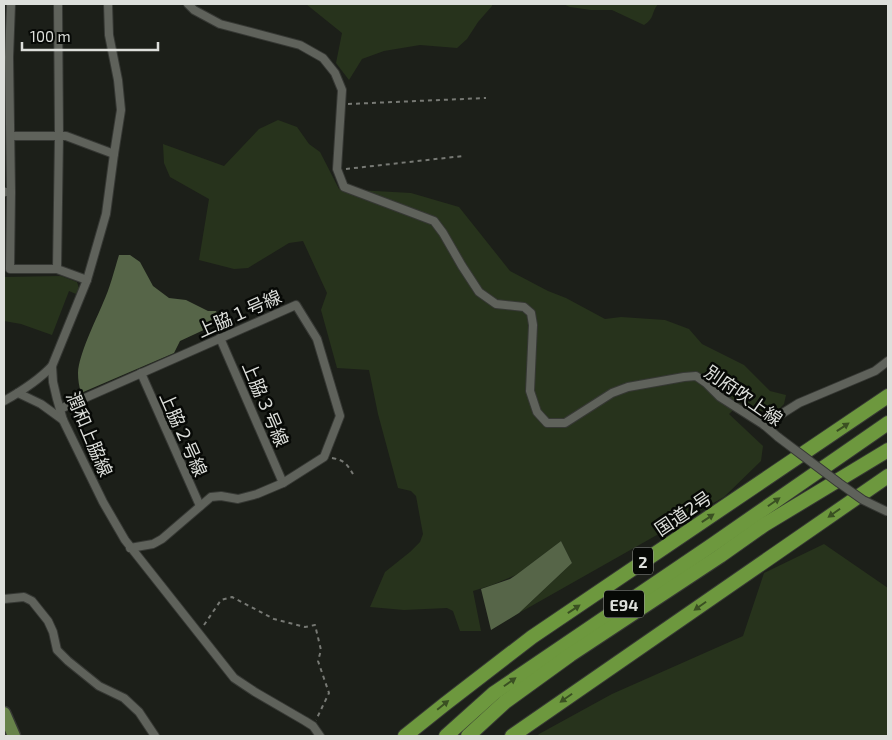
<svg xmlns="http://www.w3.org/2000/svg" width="892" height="740" font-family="'Exo 2','Noto Sans JP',sans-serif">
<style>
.green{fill:#27331c}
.water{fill:#566548}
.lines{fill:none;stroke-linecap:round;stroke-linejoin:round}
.street-casing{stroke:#363834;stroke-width:10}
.primary-casing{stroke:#363834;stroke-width:15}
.highway-casing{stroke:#363834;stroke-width:16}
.path{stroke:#777974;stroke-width:2;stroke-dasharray:4 4;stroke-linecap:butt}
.street{stroke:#5f625b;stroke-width:8}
.primary{stroke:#67824a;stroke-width:12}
.highway{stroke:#6d983e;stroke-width:14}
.street-bridge-casing{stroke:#363834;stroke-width:10;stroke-linecap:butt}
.street-bridge{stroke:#5f625b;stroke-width:8}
.oneway{fill:#3a5022}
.labels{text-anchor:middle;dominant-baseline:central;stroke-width:5;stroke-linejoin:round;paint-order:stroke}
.shield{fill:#070906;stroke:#9d9f9b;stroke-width:1}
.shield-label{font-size:16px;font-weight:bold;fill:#dddfdb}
.street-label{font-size:18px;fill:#dddfdb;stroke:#070906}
</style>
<rect width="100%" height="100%" fill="#1c1f19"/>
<g class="green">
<path d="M306 4H492V6L478 22 467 39 457 48 420 45 384 51 362 59 349 80 336 63 342 33Z"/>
<path d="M563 4H658C651 13 655 18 644 25L612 10H591L570 7Z"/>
<path d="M278 120 297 127 309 144 320 152 339 189 411 193 459 207 510 271 548 291 566 298 605 319 621 317 665 320 689 329 702 344 744 365 770 391 786 395 784 404 779 409 760 411 742 402 729 414 763 446 761 461 724 497 519 613 572 563 561 541 516 575 492 585 473 591 481 631H460L453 611 447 608 404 610 370 607 385 572 410 552 420 542 423 534 416 496 411 491 398 488 378 414 369 370 337 368 321 310 327 293 303 241 289 243 248 268 234 269 199 260 209 199 170 177 164 163 163 144 224 166 259 129Z"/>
<path d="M61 276 77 282 79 288 76 294 69 291 52 335 21 324 4 321V277Z"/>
<path d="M824 544 888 588V736H537L539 734 612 694 743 636 764 573Z"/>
</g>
<g class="water">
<path d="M119 255H130L140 262 153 286 169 298 186 300 208 311H216L220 319 214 318 208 328 180 341 174 353 81 393C79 386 78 380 78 373 79 354 95 322 103 303 110 288 114 271 119 255Z"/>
<path d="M561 541 572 563 519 613 491 630 481 589 510 579 516 575Z"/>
</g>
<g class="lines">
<g class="street-casing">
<g id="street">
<path d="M58 4 59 136H66L114 154"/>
<path d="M108 4 109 35 118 80 121 110 114 154 106 214 87 280 52 366 53 382 57 399 63 420 103 502 125 540 234 678 255 692 305 721 313 726 320 736"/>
<path d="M188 4 194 10 220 24 300 45 323 58 335 73 342 90 337 169 344 187 434 221 443 233 462 266 479 292 496 304 524 307 531 313 533 325 530 391 537 412 547 423H565L612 393 628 387 684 377 696 376 706 383 720 397 764 425 778 437"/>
<path d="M11 136H59L57 269"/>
<path d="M4 192H11L9 57 11 4"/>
<path d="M11 192 10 269H57L87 280"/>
<path d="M220 338 283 483"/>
<path d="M141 373 200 506"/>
<path d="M18 393 41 404 63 420"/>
<path d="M4 401C20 392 39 380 52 366"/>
<path d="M60 409 296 305 317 339 340 416 324 457 283 483 257 494 238 499 221 496 211 497 162 539 153 544 130 548"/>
<path d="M764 425 799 403 875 371 888 361"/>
<path d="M4 599 24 597 32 601 48 621 53 632 57 650 68 661 99 686 124 698 139 712 155 736"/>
</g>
</g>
<g class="primary-casing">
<path id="primary" d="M4 713 14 736"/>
</g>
<g class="highway-casing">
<g id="highway">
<path d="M405 736 445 704 532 637 888 396"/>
<path d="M446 736 494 693 712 545 888 423"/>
<path d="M468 736 505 702 570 655 720 556 764 525 888 450"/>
<path d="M512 736 888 476"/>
</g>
</g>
<g class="path">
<path d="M348 104 486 98"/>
<path d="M346 169 463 156"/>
<path d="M332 458C344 460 347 464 353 474"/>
<path d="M204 625 221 600 232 597 274 619 305 627 315 625 321 650 318 661 329 693 316 720"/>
</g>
<use href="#street" class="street"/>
<use href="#primary" class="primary"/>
<use href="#highway" class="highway"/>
<g class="street-bridge-casing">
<path id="street-bridge" d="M778 437 839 483 863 500 888 512"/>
</g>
<use href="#street-bridge" class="street-bridge"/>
</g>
<defs><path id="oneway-solid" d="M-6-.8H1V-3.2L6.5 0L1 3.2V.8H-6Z" transform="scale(1.25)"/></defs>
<g class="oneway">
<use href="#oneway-solid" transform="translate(843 427) rotate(-34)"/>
<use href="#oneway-solid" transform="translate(774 502) rotate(-35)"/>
<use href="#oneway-solid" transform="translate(834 513) rotate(145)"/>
<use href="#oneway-solid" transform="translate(708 518) rotate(-34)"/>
<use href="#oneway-solid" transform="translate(700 606) rotate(145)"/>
<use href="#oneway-solid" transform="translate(574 609) rotate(-34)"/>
<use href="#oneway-solid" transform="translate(510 682) rotate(-35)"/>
<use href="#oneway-solid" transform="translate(566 698) rotate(145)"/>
<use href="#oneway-solid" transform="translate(443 705) rotate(-39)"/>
</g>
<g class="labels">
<g class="shield">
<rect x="633" y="547.5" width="20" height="27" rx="4"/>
<rect x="604" y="590.5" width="40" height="27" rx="4"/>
</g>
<g class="shield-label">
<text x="643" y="561">2</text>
<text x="624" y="604">E94</text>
</g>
<g class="street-label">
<text transform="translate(239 313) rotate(-24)">上脇１号線</text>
<text transform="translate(744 395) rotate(35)">別府吹上線</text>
<text transform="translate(266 404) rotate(67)">上脇３号線</text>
<text transform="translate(90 434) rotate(67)">潤和上脇線</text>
<text transform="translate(184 434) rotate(66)">上脇２号線</text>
<text transform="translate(683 513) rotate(-34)">国道2号</text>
</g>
</g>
<rect width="892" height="740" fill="none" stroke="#dddfdb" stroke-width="10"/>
<path d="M22 42v8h136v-8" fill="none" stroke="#dddfdb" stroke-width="2.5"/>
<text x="30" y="42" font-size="15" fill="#dddfdb" stroke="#070906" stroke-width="4" paint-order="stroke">100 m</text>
</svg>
